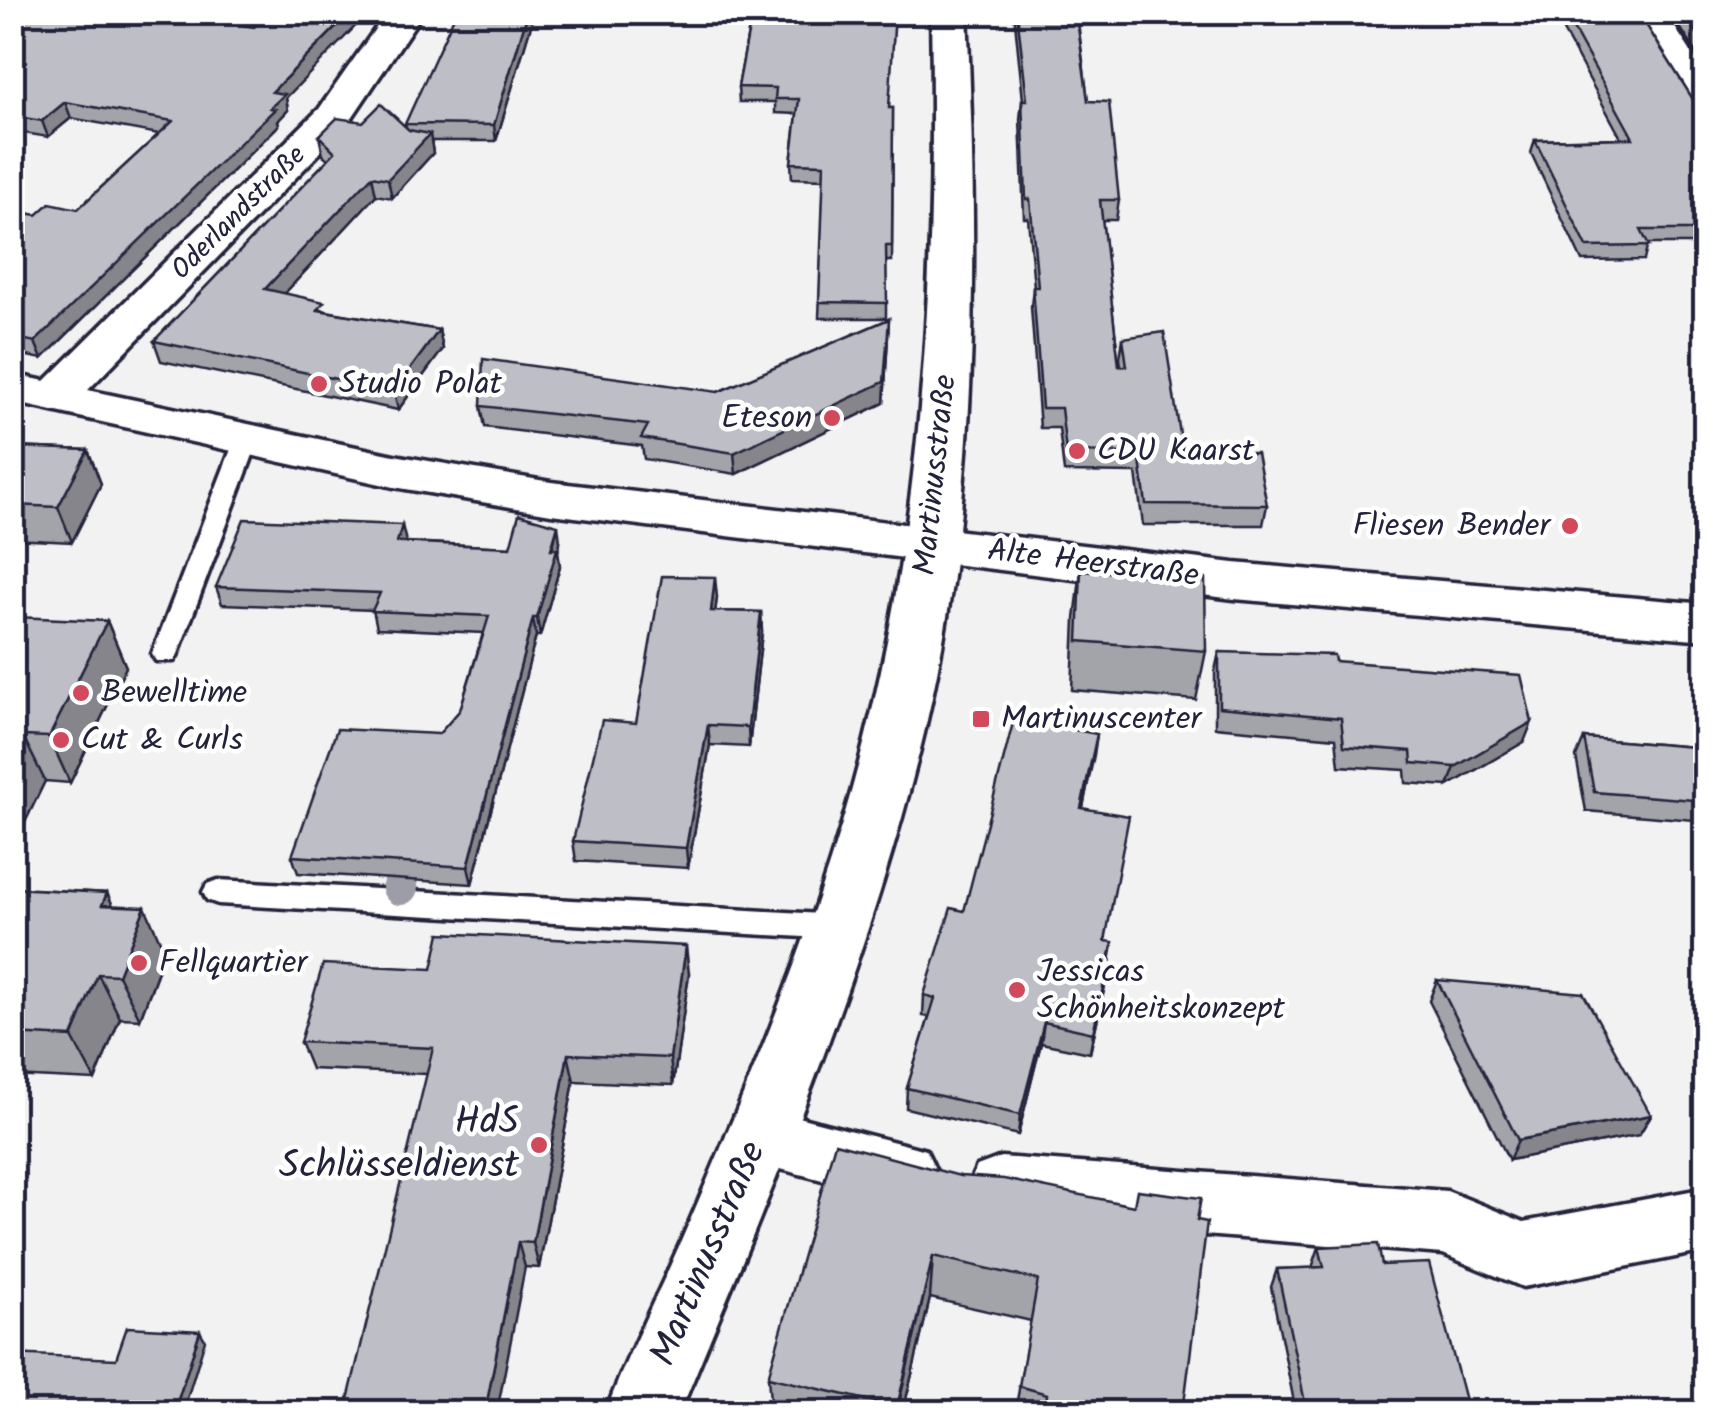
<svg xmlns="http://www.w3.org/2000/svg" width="1718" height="1425" font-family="Kalam,sans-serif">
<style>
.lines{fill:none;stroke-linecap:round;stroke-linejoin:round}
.service-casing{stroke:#22223b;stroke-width:7}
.minor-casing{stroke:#22223b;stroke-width:7}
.secondary-casing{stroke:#22223b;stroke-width:7}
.service{fill:#fff;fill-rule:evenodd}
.minor{fill:#fff;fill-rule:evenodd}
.secondary{fill:#fff;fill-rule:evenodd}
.tree{fill:#9d9da8}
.wall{fill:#a3a3aa;stroke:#22223b;stroke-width:2.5}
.shaded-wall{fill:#85858b;stroke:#22223b;stroke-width:2.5}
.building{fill:#bebec6;stroke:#22223b;stroke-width:2.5}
.poi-dot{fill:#d1495b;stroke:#fff;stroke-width:4}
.labels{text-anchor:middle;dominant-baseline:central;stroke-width:9;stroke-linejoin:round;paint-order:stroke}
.far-street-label{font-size:28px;fill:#22223b;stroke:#fff}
.poi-label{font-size:32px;fill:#22223b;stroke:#fff;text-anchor:start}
.street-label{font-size:32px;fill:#22223b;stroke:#fff}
.near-poi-label{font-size:38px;fill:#22223b;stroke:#fff;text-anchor:end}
.near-street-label{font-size:38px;fill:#22223b;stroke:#fff}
</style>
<rect width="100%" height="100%" fill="#f2f2f3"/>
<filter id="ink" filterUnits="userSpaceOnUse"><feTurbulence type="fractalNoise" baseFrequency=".01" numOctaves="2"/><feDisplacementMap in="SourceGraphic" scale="20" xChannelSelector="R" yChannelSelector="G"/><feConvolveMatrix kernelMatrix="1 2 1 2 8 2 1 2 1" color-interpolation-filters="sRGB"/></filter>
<g filter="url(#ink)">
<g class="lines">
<g class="service-casing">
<g id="service">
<path d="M247 431 259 439 178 654 174 661H156L152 654 235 439Z"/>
<path d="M218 880 839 915 850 918 854 927 850 936 839 939 218 904 207 900 203 892 207 884Z"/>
</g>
</g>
<g class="minor-casing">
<g id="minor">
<path d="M387 12H423L347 125 88 390 394 455 551 482 1234 563 1706 604V640L1234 599 551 514 394 487 12 402V374L45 381 319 109Z"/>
<path d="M1629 12H1665L1706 75V116L1692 113Z"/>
<path d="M759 1107 926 1150 936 1171 926 1192 902 1201 735 1157 726 1136 735 1115Z"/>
<path d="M1001 1157 1447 1191 1524 1222 1706 1188V1251L1523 1287 1443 1254 1001 1219 977 1210 967 1188 977 1166Z"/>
</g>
</g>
<g class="secondary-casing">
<path id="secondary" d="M931 12H967C978 251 980 495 925 729 869 965 772 1189 680 1412H606C626 1356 655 1301 679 1246 728 1133 777 1018 817 901 919 606 937 323 931 12Z"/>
</g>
<use href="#service" class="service"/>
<use href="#minor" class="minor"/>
<use href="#secondary" class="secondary"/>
</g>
<circle class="tree" cx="400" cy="887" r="18"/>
<g class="wall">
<path d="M535 12 496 141H431L433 153 392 198 376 195 285 293 326 311 439 330 443 349 398 410 161 361 154 341 328 159 323 155 319 136 363 122 406 127 405 124Z"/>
<path d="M752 12 890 108H893L892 261H886V318H819L824 179 792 178 791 163 797 114 775 113V102H739L738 87Z"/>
<path d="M1014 12H1143L1110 13V22H1078L1088 101 1119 200 1116 220H1102L1119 366H1121L1120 358 1123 338 1183 453 1267 505 1263 525H1143L1136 473 1064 472 1059 428H1040L1031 307 1033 287H1034L1028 218H1024L1020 119 1022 100H1023Z"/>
<path d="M1553 12H1638L1694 101 1706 104V244H1648L1644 260 1582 261 1531 153 1535 140 1621 138Z"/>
<path d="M1670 12H1706V67Z"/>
<path d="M12 21 286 98 288 110 278 121 279 125 42 359 12 353V211L37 215 78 209 159 134 71 118 48 137 12 131Z"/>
<path d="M889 319 884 403 736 474 644 459 642 446 485 427 481 406 718 392Z"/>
<path d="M12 447 88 450 101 484 72 542 12 539Z"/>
<path d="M406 542 510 547 560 542 558 552 560 566 540 636H536L472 884 298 873 292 856 439 734 460 710 483 633 377 628 373 610 222 604 216 587Z"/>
<path d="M1081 570 1206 651 1196 700 1072 690 1075 619Z"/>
<path d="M717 597 715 611 761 612 762 632 749 747 710 745 688 868 576 861 573 841 636 723Z"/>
<path d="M12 621H107L126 667 70 783 45 781 12 849Z"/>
<path d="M1219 652 1335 661 1524 742 1448 786 1406 783 1405 770 1339 766 1336 738 1215 727V671Z"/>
<path d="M1097 734 1083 808 1110 963 1090 1053 1041 1043 1018 1135 906 1108 907 1088 929 1017 923 1016 924 995 964 911Z"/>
<path d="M1584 738 1706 748V821L1586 811 1576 757Z"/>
<path d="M12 881 16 888 107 893 113 906 165 952 140 1019 120 1018 95 1080 12 1076Z"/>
<path d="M432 969 689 974 673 1085 574 1081 539 1268 525 1267 427 1074 311 1069 300 1042Z"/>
<path d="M1437 980 1651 1115 1639 1135 1509 1160 1429 1001Z"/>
<path d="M1706 1019V1053L1695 1036Z"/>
<path d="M960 1176 1197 1220 1183 1412H1015L1031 1321 930 1298 903 1412H771L768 1377Z"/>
<path d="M1319 1247 1382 1265 1468 1412H1296L1271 1287 1277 1269 1312 1268Z"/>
</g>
<g class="shaded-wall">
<path d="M351 12H369L286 98 288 110 278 121 279 125 42 359 35 342 272 92Z"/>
<path d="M528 12H535L496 141 494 125Z"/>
<path d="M65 102 71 118 48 137 42 121Z"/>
<path d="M430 134 433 153 392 198 388 179Z"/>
<path d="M372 176 376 195 271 308 265 289Z"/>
<path d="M889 319 884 403 736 474 734 453Z"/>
<path d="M439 330 443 349 398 410 394 391Z"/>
<path d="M88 450 101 484 72 542 58 507Z"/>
<path d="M402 525 406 542H397Z"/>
<path d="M558 525 560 542 558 552 560 566 540 636 537 618Z"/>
<path d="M715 577 717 597 713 631 711 611Z"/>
<path d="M761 612 762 632 749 747 748 727Z"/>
<path d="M533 618 536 636 472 884 468 867Z"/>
<path d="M107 621 126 667 70 783 49 737Z"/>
<path d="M1532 722 1524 742 1448 786 1455 767Z"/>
<path d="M708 725 710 745 688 868 686 848Z"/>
<path d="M1097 734 1094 755 1078 829 1081 808Z"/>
<path d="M23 736 45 781 12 849V756Z"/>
<path d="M107 893 128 938 102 905Z"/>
<path d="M145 907 165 952 140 1019 118 975Z"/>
<path d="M1113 942 1110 963 1090 1053 1093 1033Z"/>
<path d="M686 946 689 974 673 1085 670 1058Z"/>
<path d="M98 974 120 1018 95 1080 72 1037Z"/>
<path d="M1044 1022 1041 1043 1018 1135 1020 1115Z"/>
<path d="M568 1054 574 1081 539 1268 533 1243Z"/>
<path d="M1651 1115 1639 1135 1509 1160 1518 1140Z"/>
<path d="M518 1242 525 1267 497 1412H485Z"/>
<path d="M933 1256 930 1298 903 1412H897Z"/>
<path d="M200 1331 205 1340 183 1412H174Z"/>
</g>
<g class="building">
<path d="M23 12H159L254 27 271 12H351L272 92 285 94 270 108 275 109 35 342 12 337V211L37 215 50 203 78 209 173 121 65 102 42 121 12 116V21Z"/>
<path d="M456 12H528L494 125 405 124Z"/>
<path d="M752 12H895L889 108H893L892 246H886L887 303 819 302 824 164 791 163 799 99H775L776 88 738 87Z"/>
<path d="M1017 12H1076L1088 101 1109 102 1119 200H1100L1119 366H1127L1123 338 1164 332 1183 453H1257L1267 505 1146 504 1139 453 1066 452 1061 408H1042L1033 287H1038L1030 199H1026L1022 100H1027Z"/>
<path d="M1564 12H1638L1694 101 1706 104V230H1641L1649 246 1587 247 1535 140 1633 138Z"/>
<path d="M1683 12H1706V47Z"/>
<path d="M381 104 409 130 430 134 388 179 372 176 265 289 324 302 317 310 439 330 394 391 154 341 335 152 319 136 337 118 363 122Z"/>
<path d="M889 319 884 382 734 453 641 438 648 425 481 406 483 359 718 392Z"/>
<path d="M12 447 88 450 58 507 12 505Z"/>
<path d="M519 514 558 525 551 549H557L537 618H533L468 867 292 856 337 729 439 734 460 710 489 616 372 611 380 593 216 587 244 519 402 525 397 542 510 547Z"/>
<path d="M1081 570 1205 579 1206 651 1078 641Z"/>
<path d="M662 576 715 577 711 611 761 612 748 727 708 725 686 848 573 841 602 720 636 723Z"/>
<path d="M15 617 107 621 49 737 23 736 12 756V621Z"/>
<path d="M1219 652 1334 655 1335 661 1521 675 1532 722 1455 767 1412 763 1411 751 1344 746 1341 718 1219 707Z"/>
<path d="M1014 719 1097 734 1081 808 1129 816 1105 941 1113 942 1093 1033 1044 1022 1020 1115 907 1088 935 998 924 995 951 908 964 911Z"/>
<path d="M1584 738 1706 748V801L1594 792Z"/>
<path d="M12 888 107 893 102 905 145 907 118 975 98 974 72 1037 12 1034Z"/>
<path d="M440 933 686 946 670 1058 568 1054 533 1243 518 1242 485 1412H345L433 1048 300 1042 323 964 432 969Z"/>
<path d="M1437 980 1583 993 1651 1115 1518 1140Z"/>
<path d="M835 1143 960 1176 1004 1179 1134 1206 1137 1190 1201 1198 1197 1220 1207 1222 1183 1412H1045L1047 1394 1019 1386 1038 1280 933 1256 897 1407 768 1377Z"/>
<path d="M1378 1244 1382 1265 1429 1263 1468 1412H1307L1277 1269 1324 1267 1319 1247Z"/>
<path d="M127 1327 200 1331 174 1412H12V1354L116 1359Z"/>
</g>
</g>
<g class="poi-dot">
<circle cx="319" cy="384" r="10"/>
<circle cx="832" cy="418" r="10"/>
<circle cx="1077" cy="451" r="10"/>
<circle cx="1570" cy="526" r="10"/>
<circle cx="81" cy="693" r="10"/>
<rect x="971" y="709" width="20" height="20" rx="5"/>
<circle cx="61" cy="740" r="10"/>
<circle cx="139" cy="963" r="10"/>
<circle cx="1017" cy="990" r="10"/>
<circle cx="539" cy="1145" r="10"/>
</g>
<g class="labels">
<g class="far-street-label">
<text transform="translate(239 213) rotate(-45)">Oderlandstraße</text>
</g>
<g class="poi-label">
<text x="339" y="384">Studio Polat</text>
<text x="812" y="418" text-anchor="end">Eteson</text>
<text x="1097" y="451">CDU Kaarst</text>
<text x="1550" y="526" text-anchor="end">Fliesen Bender</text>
<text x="101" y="693">Bewelltime</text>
<text x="1001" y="719">Martinuscenter</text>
<text x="81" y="740">Cut &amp; Curls</text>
<text x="159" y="963">Fellquartier</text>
<text x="1037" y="972">Jessicas<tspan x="1037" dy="37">Schönheitskonzept</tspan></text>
</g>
<g class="street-label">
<text transform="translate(936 475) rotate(-84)">Martinusstraße</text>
<text transform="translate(1093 564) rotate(7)">Alte Heerstraße</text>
</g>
<g class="near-poi-label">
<text x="519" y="1123">HdS<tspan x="519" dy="44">Schlüsseldienst</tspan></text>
</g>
<g class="near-street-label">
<text transform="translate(709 1254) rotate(-67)">Martinusstraße</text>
</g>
</g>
<rect width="1718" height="1425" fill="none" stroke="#fff" stroke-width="50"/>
<rect x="25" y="25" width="1668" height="1375" fill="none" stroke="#22223b" stroke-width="4" filter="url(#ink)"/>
</svg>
